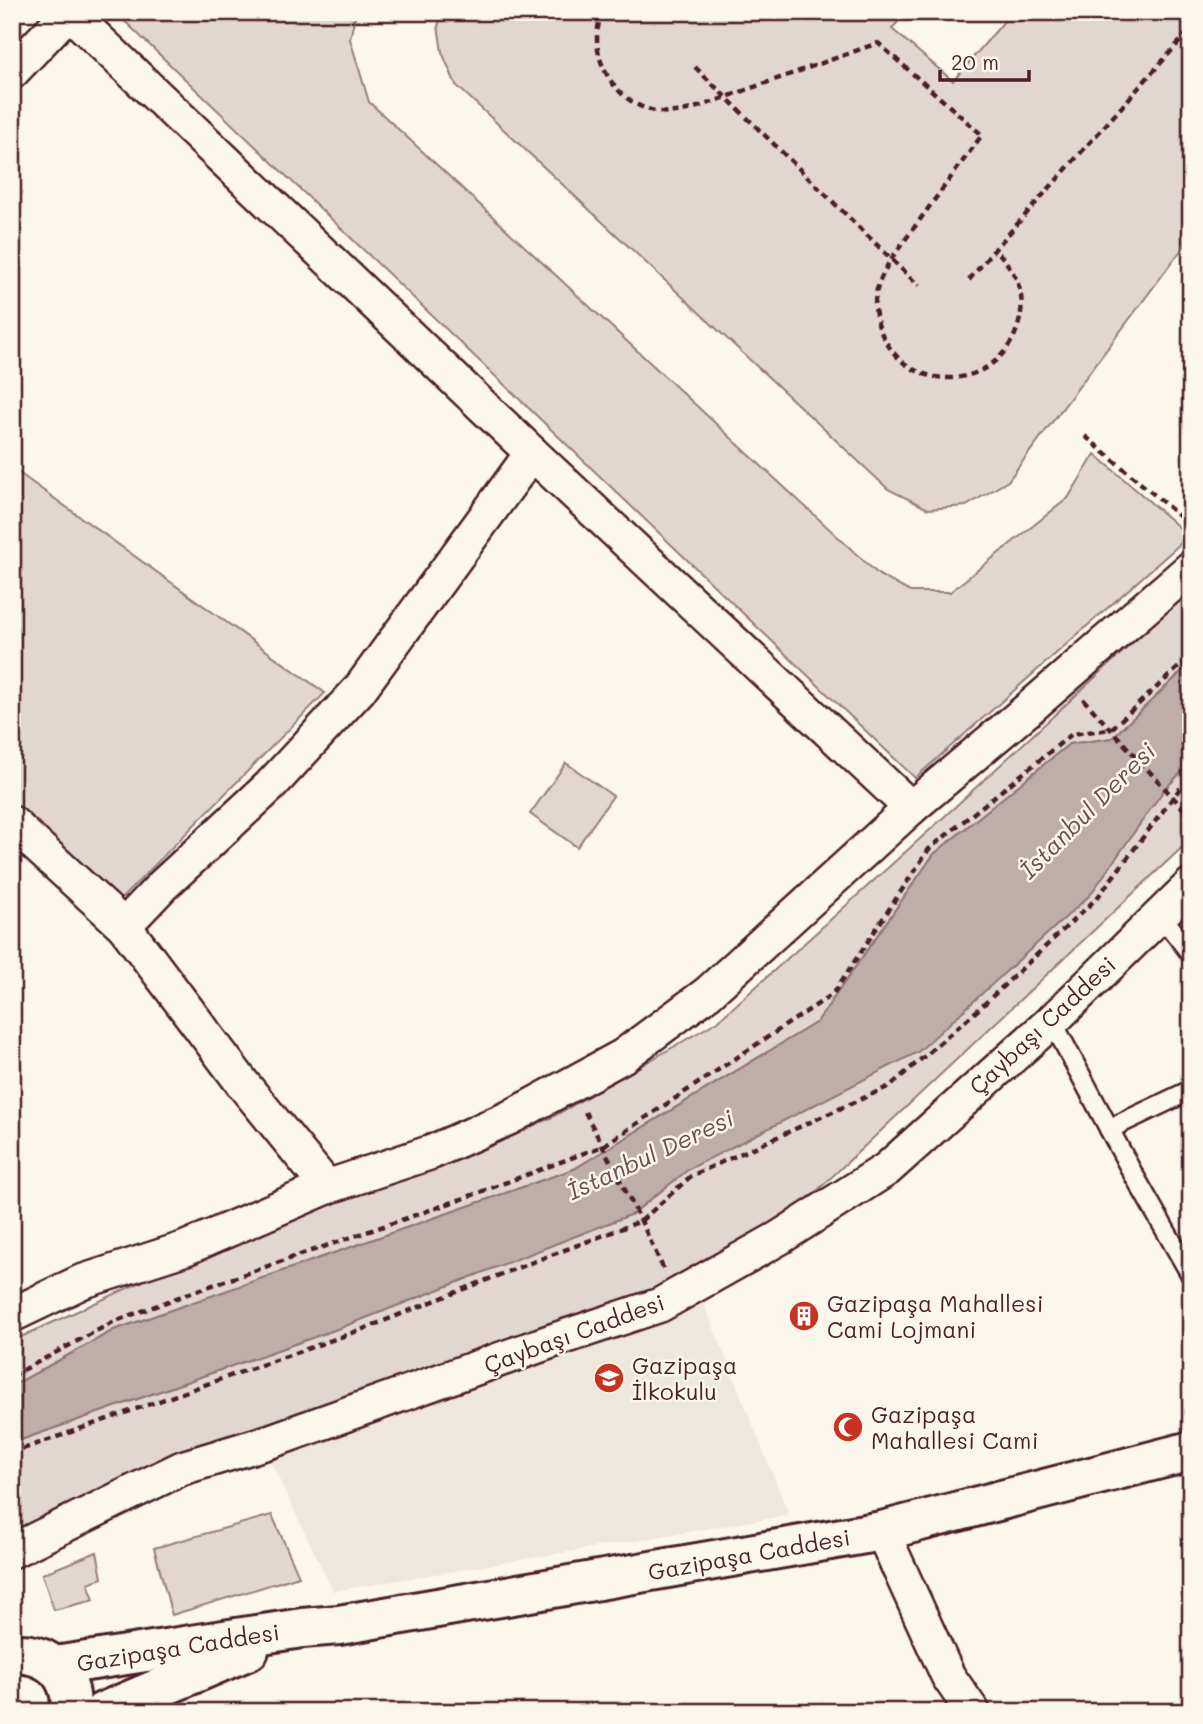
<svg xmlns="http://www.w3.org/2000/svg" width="1203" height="1724" font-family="Mali,sans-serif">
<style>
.built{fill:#eee7de}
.green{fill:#e2d7d0;stroke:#967b7e;stroke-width:2}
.water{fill:#bfadaa;stroke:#907477;stroke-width:2}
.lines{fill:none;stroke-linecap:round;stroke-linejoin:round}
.service-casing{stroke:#4a1f2b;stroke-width:23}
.minor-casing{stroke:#4a1f2b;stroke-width:38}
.tertiary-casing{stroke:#4a1f2b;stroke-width:44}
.path{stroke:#4a1f2b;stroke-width:4.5;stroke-dasharray:7 5;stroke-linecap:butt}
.service{stroke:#fbf7ec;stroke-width:18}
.minor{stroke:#fbf7ec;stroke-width:33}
.tertiary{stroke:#fbf7ec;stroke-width:38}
.labels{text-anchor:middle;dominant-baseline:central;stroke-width:5;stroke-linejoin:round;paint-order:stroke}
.street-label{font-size:23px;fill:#4a1f2b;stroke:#fbf7ec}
.poi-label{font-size:23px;fill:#4a1f2b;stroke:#fbf7ec;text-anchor:start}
.water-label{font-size:24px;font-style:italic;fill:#6d4a51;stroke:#fbf7ec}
</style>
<rect width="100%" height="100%" fill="#fbf7ec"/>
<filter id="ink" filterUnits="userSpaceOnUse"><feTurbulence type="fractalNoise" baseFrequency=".0143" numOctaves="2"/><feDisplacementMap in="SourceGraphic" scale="14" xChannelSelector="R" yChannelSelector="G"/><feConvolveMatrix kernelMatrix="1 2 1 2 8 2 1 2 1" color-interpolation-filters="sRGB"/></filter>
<g filter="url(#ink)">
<path class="built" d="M702 1299 789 1515 333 1591 268 1456Z"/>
<g class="green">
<path d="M115 12H356L350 39 369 102 879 575 910 592H950L1068 498 1095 454 1189 536 915 778Z"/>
<path d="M445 12H906L892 29 953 81 1012 12H1191V237L1008 481 966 506 928 509 888 489 456 85 442 52 438 25Z"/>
<path d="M12 468 325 693 119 901 12 808Z"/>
<path d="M1191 589V663L1112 738 1069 744 934 854 817 1022 574 1169 114 1330 12 1386V1341L292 1213 549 1119 718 1021 932 828Z"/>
<path d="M1191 762V839L702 1299 12 1534V1443L340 1328 632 1214 1164 790Z"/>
<path d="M566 763 613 796 577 847 530 814Z"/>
<path d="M272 1515 299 1576 172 1615 154 1548Z"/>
<path d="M97 1552 102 1578 88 1583 94 1600 54 1610 42 1574Z"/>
</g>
<path class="water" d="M1191 663V762L1164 790 1090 895 918 1052 689 1169 632 1214 340 1328 12 1443V1386L114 1330 574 1169 817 1022 934 854 1069 744 1112 738Z"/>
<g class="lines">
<g class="service-casing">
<g id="service">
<path d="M1160 914 1191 954"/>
<path d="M1052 1021 1131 1170 1191 1275"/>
<path d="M1109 1129 1191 1090"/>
</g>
</g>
<g class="minor-casing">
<g id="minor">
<path d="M69 12 532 453 911 808"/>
<path d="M12 72 69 12"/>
<path d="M12 823 124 926 243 1084 327 1187"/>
<path d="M124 926 163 885 270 786 359 690 532 453"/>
<path d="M12 1315 81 1282 186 1248 327 1187 432 1152 509 1118 623 1056 708 993 911 808 1026 711 1191 568"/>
<path d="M882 1531 948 1676 973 1712"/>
<path d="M12 1551 182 1468 271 1441 552 1341 660 1305 779 1238 887 1169 1052 1021 1191 885"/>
</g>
</g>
<g class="tertiary-casing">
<g id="tertiary">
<path d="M12 1654C40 1652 65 1666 70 1695 71 1700 70 1706 70 1712"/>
<path d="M55 1666 302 1628 339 1625 882 1531 1191 1451"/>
<path d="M103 1712 249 1650"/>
</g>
</g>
<g class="path">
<path d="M603 12C584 51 613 103 655 111 672 115 688 110 704 105L878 43 982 135 891 259C883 273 875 288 875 304 875 317 879 330 885 340 916 397 999 388 1018 326 1028 294 1016 272 995 249"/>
<path d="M695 67 919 286"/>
<path d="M969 280 995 249 1191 29"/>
<path d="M1085 436 1191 526"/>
<path d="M1083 699 1191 817"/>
<path d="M585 1112 641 1221 664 1270"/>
<path d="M12 1376 113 1322 187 1294 462 1199 603 1146 833 994 929 849 1072 734 1111 729 1191 656"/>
<path d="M12 1455 20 1450 366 1328 517 1268 641 1221 691 1176 890 1086 980 1008 1097 898 1191 774"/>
</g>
<use href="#service" class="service"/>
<use href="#minor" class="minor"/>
<use href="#tertiary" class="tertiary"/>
</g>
</g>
<defs>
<g id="building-disc" transform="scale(1.575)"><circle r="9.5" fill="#c8321e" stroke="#fbf7ec"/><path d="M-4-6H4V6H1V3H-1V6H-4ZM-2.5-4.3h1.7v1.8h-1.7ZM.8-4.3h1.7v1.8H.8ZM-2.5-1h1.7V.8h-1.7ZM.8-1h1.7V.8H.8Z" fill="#fff"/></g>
<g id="school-disc" transform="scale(1.575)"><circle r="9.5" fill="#c8321e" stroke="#fbf7ec"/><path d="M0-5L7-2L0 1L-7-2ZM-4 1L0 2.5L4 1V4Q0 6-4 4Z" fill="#fff"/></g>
<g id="mosque-disc" transform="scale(1.575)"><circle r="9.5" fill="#c8321e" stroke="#fbf7ec"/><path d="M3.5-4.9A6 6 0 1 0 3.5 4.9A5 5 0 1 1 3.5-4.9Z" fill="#fff"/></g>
</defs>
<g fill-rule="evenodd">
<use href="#building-disc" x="804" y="1316"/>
<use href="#school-disc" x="609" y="1378"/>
<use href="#mosque-disc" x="848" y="1427"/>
</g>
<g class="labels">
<g class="street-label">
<text transform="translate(1042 1025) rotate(-43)">Çaybaşı Caddesi</text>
<text transform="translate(574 1333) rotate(-20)">Çaybaşı Caddesi</text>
<text transform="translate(749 1554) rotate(-10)">Gazipaşa Caddesi</text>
<text transform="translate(178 1647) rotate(-9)">Gazipaşa Caddesi</text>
</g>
<g class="poi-label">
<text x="827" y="1303">Gazipaşa Mahallesi<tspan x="827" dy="26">Cami Lojmani</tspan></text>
<text x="632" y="1365">Gazipaşa<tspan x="632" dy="26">İlkokulu</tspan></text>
<text x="871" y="1414">Gazipaşa<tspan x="871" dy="26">Mahallesi Cami</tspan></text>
</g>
<g class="water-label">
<text transform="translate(1087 810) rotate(-45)">İstanbul Deresi</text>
<text transform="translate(650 1154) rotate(-25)">İstanbul Deresi</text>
</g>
</g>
<rect width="1203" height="1724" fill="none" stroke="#fbf7ec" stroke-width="42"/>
<rect x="21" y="21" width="1161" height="1682" fill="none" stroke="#4a1f2b" stroke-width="2.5" filter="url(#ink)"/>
<path d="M940 70v10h89v-10" fill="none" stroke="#4a1f2b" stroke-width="3.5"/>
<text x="951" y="70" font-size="21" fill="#4a1f2b" stroke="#fbf7ec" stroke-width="5" paint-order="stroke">20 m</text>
</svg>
